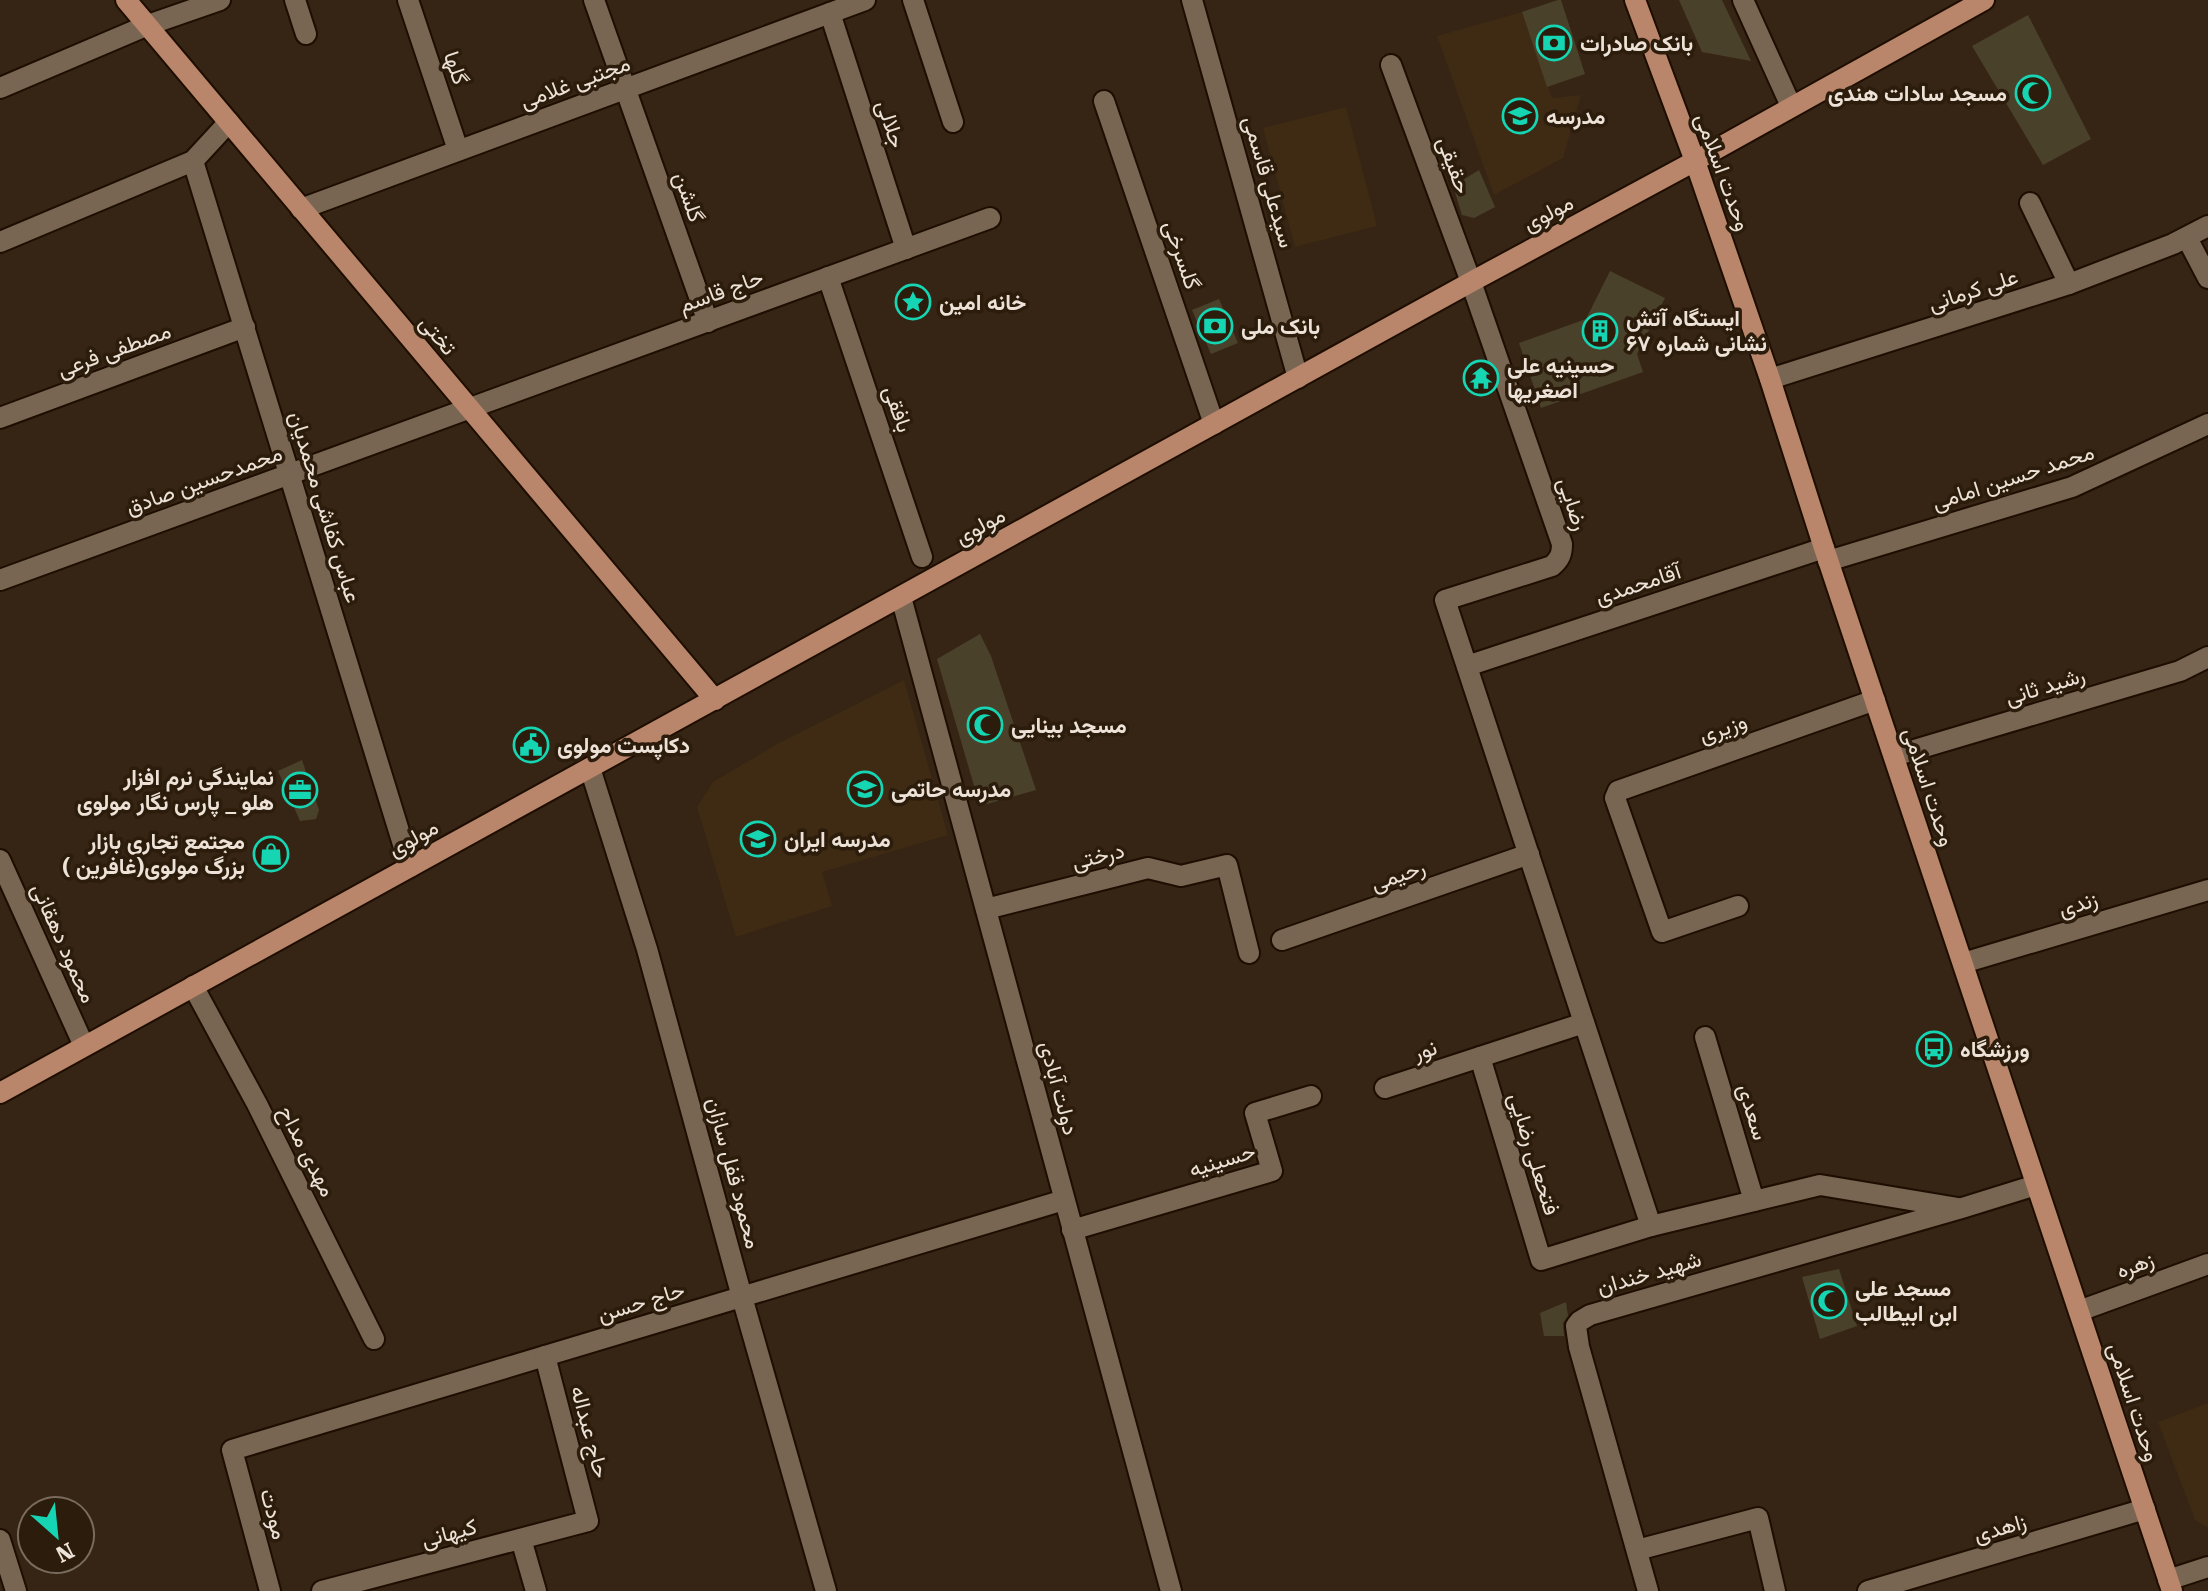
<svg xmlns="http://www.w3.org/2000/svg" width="2208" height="1591" font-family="'Roboto Serif',Vazirmatn,serif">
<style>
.built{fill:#3f2a13}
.building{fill:#4a412b}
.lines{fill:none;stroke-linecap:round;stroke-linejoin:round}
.minor-casing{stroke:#1d0e01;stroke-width:24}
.major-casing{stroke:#1d0e01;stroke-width:24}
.minor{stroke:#786552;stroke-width:20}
.major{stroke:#b9856b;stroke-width:20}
.labels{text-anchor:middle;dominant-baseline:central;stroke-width:7;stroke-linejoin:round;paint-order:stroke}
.poi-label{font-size:22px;font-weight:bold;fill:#ede2d7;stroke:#2c1c0b;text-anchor:start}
.street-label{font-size:22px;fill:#ede2d7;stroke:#2c1c0b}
</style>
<rect width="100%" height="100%" fill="#362514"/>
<g class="built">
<path d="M1522 12 1552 98 1581 95 1563 158 1494 195 1437 36Z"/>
<path d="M1346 107 1377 226 1295 247 1263 128Z"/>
<path d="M904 680 948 835 822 872 832 906 736 937 697 807 713 782 779 743Z"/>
<path d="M2208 1403V1528L2195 1520 2158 1422Z"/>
</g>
<g class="building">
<path d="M1558 0H1561L1585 74 1547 87 1522 12Z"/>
<path d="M1679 0H1722L1751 61 1702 52Z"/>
<path d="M2028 15 2091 139 2043 165 1972 46Z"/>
<path d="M1479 170 1495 207 1474 218 1462 215 1453 186Z"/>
<path d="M1610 271 1665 298 1637 354 1643 372 1541 408 1519 343 1586 319Z"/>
<path d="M1219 299 1238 343 1211 354 1192 310Z"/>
<path d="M980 634 991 656 1036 790 980 806 937 659Z"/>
<path d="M302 760 319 810 316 819 300 821 278 771Z"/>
<path d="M1839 1269 1857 1326 1820 1339 1802 1277Z"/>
<path d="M1566 1302 1568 1316 1563 1323 1564 1336H1544L1540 1313Z"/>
</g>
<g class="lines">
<g class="minor-casing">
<g id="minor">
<path d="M295 0 306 34"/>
<path d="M408 0 458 150"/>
<path d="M594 0 708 322"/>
<path d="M913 0 953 122"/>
<path d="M1192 0 1298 378"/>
<path d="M1743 0 1791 106"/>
<path d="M830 13 906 249"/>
<path d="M1391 65 1471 282 1562 544C1562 554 1560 559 1552 566L1445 600 1651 1226"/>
<path d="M0 88 148 25 220 0"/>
<path d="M1104 101 1214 424"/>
<path d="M193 161 410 867"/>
<path d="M2030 203 2069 284"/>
<path d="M301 209 865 0"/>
<path d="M2187 238 2208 278"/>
<path d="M0 242 193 161 229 122"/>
<path d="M828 277 922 557"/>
<path d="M1770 379 2069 284 2173 244 2208 226"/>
<path d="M0 418 245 327"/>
<path d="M1828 561 2072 487 2208 424"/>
<path d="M0 580 990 218"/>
<path d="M901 597 1171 1591"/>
<path d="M1467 666 1824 548"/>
<path d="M1894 756 2180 671 2208 657"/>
<path d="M590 768 647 949 742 1297 826 1591"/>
<path d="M0 860 84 1046"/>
<path d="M1738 906 1662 932 1615 798 1618 791 1875 700"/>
<path d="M986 909 1148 868 1181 876 1227 865 1249 953"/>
<path d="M1282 940 1529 854"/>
<path d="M1963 963 2208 890"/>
<path d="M193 986 257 1104 374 1339"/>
<path d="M1705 1037 1754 1201"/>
<path d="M1480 1057 1541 1260 1651 1226 1820 1185 1958 1208"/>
<path d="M1385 1088 1584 1023"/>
<path d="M1072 1230 1272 1171 1255 1113 1311 1096"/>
<path d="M2079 1311 2208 1264"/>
<path d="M521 1539 536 1591"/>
<path d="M0 1540 16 1591"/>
<path d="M1637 1550 1758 1518 1775 1591"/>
<path d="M2168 1580 2208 1567"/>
<path d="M270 1591 232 1450 1064 1200"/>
<path d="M322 1591 588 1521 545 1356"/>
<path d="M1648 1591 1579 1347 1576 1326 1580 1321 1590 1315 1962 1208 2036 1185"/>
<path d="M1868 1591 2145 1509"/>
</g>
</g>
<g class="major-casing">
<g id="major">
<path d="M126 0 715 700"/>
<path d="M1635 0 1695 161 1770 379 1824 548 2172 1591"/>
<path d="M0 1093 1471 282 1695 161 1984 0"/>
</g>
</g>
<use href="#minor" class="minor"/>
<use href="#major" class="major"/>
</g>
<defs>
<g id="bank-ring" transform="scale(1.8)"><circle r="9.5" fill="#2c1c0b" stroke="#15d5b3" stroke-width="1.5"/><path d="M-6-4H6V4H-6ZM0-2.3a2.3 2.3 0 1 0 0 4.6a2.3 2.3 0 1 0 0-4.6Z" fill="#15d5b3"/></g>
<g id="mosque-ring" transform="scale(1.8)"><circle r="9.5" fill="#2c1c0b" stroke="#15d5b3" stroke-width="1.5"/><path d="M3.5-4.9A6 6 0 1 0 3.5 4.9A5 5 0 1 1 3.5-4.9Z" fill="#15d5b3"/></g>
<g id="school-ring" transform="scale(1.8)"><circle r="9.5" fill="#2c1c0b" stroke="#15d5b3" stroke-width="1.5"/><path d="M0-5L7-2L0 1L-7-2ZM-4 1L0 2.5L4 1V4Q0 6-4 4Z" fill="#15d5b3"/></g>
<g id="sight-ring" transform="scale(1.8)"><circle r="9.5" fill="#2c1c0b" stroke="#15d5b3" stroke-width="1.5"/><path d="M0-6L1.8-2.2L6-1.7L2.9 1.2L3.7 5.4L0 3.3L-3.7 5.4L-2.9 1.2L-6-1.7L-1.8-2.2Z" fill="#15d5b3"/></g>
<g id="building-ring" transform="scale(1.8)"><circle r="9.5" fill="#2c1c0b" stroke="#15d5b3" stroke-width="1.5"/><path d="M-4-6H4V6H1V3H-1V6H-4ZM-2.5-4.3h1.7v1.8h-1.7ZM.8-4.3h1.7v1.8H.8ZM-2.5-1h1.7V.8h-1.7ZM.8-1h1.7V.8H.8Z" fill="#15d5b3"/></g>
<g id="temple-ring" transform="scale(1.8)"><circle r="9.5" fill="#2c1c0b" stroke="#15d5b3" stroke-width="1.5"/><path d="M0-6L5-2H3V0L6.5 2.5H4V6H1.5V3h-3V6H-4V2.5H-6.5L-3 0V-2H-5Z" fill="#15d5b3"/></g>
<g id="civic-ring" transform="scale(1.8)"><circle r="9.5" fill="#2c1c0b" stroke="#15d5b3" stroke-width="1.5"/><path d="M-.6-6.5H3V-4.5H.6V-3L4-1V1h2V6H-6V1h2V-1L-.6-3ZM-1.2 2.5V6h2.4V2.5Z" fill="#15d5b3"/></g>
<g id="office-ring" transform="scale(1.8)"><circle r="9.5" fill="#2c1c0b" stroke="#15d5b3" stroke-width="1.5"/><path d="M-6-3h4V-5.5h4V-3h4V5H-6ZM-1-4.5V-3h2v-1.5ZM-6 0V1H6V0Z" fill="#15d5b3"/></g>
<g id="shop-ring" transform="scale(1.8)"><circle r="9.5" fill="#2c1c0b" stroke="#15d5b3" stroke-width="1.5"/><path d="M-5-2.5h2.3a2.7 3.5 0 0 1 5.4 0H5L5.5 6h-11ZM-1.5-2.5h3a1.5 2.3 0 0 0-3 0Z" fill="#15d5b3"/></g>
<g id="bus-ring" transform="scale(1.8)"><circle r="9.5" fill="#2c1c0b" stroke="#15d5b3" stroke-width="1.5"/><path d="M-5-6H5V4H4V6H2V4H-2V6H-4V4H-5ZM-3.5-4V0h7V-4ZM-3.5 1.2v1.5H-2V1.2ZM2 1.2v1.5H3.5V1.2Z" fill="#15d5b3"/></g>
</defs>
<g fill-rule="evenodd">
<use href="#bank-ring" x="1554" y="43"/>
<use href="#mosque-ring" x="2033" y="93"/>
<use href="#school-ring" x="1520" y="116"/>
<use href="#sight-ring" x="913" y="302"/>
<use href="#bank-ring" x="1215" y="326"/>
<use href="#building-ring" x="1600" y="331"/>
<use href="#temple-ring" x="1481" y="378"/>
<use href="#mosque-ring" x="985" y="725"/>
<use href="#civic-ring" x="531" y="745"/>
<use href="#school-ring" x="865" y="789"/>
<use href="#office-ring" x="300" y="790"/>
<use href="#school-ring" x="758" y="839"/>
<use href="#shop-ring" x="271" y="854"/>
<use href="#bus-ring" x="1934" y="1049"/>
<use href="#mosque-ring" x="1829" y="1301"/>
</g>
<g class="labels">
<g class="poi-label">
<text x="1580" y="43">بانک صادرات</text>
<text x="2007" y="93" text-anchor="end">مسجد سادات هندی</text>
<text x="1546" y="116">مدرسه</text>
<text x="939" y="302">خانه امین</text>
<text x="1626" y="318">ایستگاه آتش<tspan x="1626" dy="25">نشانی شماره ۶۷</tspan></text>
<text x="1241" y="326">بانک ملی</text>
<text x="1507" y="365">حسینیه علی<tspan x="1507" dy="25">اصغریها</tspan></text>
<text x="1011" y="725">مسجد بینایی</text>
<text x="557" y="745">دکاپست مولوی</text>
<text x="274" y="777" text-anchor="end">نمایندگی نرم افزار<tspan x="274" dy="25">هلو _ پارس نگار مولوی</tspan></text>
<text x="891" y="789">مدرسه حاتمی</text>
<text x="784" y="839">مدرسه ایران</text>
<text x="245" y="841" text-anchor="end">مجتمع تجاری بازار<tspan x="245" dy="25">بزرگ مولوی(غافرین )</tspan></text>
<text x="1960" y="1049">ورزشگاه</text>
<text x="1855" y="1288">مسجد علی<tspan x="1855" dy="25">ابن ابیطالب</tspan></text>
</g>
<g class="street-label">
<text transform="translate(456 68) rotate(71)">گلها</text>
<text transform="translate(575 82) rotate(-20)">مجتبی غلامی</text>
<text transform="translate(891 124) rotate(72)">جلالی</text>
<text transform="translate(1454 165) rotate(70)">حقیقی</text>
<text transform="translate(1723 172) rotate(70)">وحدت اسلامی</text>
<text transform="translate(1269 182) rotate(74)">سیدعلی قاسمی</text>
<text transform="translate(689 197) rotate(71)">گلشن</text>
<text transform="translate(1548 213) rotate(-28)">مولوی</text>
<text transform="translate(1182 255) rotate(71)">گلسرخی</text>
<text transform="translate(1973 290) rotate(-18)">علی کرمانی</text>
<text transform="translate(721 291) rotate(-20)">حاج قاسم</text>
<text transform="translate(438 335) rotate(50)">تختی</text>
<text transform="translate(114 350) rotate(-20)">مصطفی فرعی</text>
<text transform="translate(898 409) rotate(71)">بافقی</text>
<text transform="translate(2013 477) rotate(-18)">محمد حسین امامی</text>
<text transform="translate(204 480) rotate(-20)">محمدحسین صادق</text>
<text transform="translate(1573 504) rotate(72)">رضایی</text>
<text transform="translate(325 507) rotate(73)">عباس کفاشی محمدیان</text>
<text transform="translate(980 526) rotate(-29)">مولوی</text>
<text transform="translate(1638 584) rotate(-18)">آقامحمدی</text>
<text transform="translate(2045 686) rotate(-17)">رشید ثانی</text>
<text transform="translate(1723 728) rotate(-19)">وزیری</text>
<text transform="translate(1929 787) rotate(72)">وحدت اسلامی</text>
<text transform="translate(413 838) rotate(-29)">مولوی</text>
<text transform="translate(1098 856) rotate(-14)">درختی</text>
<text transform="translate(1398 875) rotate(-19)">رحیمی</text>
<text transform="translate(2078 904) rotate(-17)">زندی</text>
<text transform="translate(64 943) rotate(66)">محمود دهقانی</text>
<text transform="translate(1425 1050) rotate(-18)">نور</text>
<text transform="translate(1059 1088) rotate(75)">دولت آبادی</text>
<text transform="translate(1753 1112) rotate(73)">سعدی</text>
<text transform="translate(307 1151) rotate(63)">مهدی مداح</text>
<text transform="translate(1534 1154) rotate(73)">فتحعلی رضایی</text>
<text transform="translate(1222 1160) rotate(-17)">حسینیه</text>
<text transform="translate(734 1173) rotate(75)">محمود قفل سازان</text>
<text transform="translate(2135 1265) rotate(-20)">زهره</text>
<text transform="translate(1649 1273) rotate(-16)">شهید خندان</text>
<text transform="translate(641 1302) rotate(-17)">حاج حسن</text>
<text transform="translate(2134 1402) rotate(72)">وحدت اسلامی</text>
<text transform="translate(590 1432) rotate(75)">حاج عبداله</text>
<text transform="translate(274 1514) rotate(75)">مودت</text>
<text transform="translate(2000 1528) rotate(-16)">زاهدی</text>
<text transform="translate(449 1533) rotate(-15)">کیهانی</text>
</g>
</g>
<g transform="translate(56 1535) rotate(153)"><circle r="38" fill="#2c1c0b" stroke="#796b5d" stroke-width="2"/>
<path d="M0-6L14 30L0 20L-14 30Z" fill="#15d5b3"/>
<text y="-12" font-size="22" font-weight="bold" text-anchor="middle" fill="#ede2d7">N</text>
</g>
</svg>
